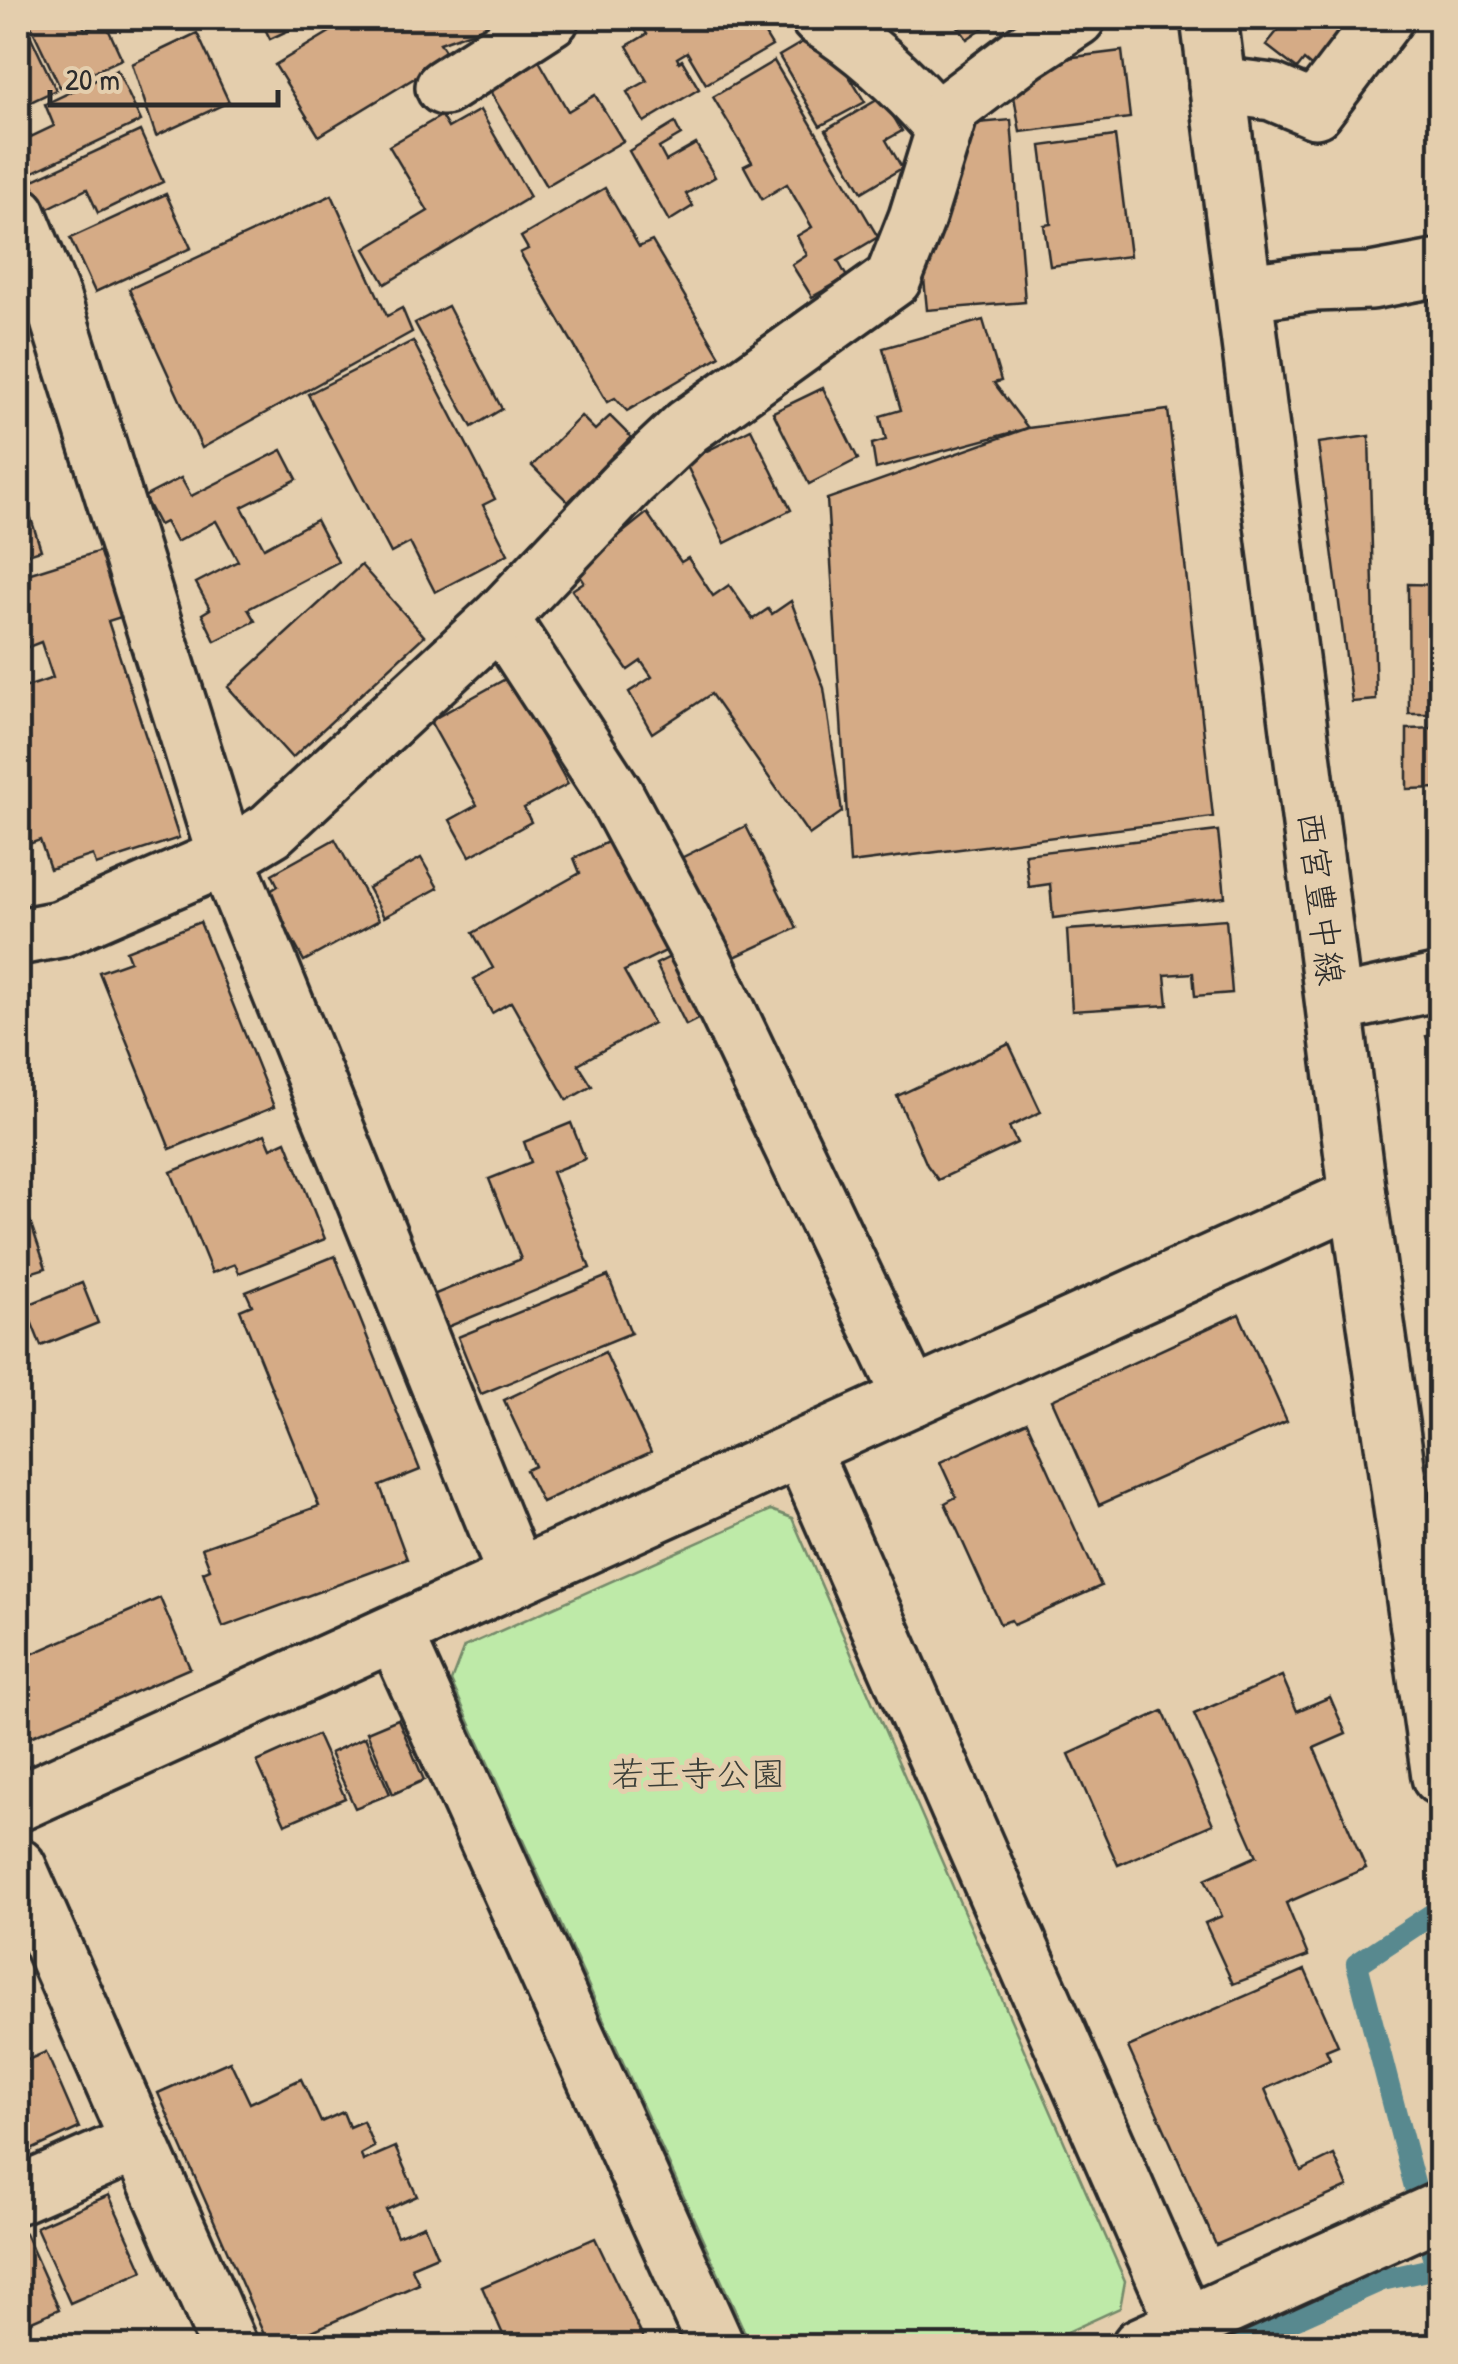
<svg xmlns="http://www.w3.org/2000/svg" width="1458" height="2364" font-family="'Patrick Hand','Klee One',sans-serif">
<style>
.green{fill:#beeaa8;stroke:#748a6a;stroke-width:2.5}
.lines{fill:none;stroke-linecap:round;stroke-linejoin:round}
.stream{stroke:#59898f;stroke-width:22}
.building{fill:#d5ab86;stroke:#2b2b2b;stroke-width:2.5}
.minor-casing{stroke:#2b2b2b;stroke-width:62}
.major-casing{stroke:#2b2b2b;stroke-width:62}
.minor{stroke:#e4cead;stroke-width:55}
.major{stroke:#e4cead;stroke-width:55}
.labels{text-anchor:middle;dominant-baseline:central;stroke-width:10;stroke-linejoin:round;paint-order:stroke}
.street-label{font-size:35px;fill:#2b2b2b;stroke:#e4cead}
.park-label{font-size:35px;fill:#3a3e38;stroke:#e4cead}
</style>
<rect width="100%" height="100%" fill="#e4cead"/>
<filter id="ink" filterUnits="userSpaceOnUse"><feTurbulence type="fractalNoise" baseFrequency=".01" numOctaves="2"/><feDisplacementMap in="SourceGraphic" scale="20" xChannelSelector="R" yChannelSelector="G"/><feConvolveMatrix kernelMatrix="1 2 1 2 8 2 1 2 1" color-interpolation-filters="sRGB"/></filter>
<g filter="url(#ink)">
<path class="green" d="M771 1510 792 1518 1125 2281 1120 2308 1037 2346H751L451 1681 464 1647Z"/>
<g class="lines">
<path class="stream" d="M1234 2346 1382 2280 1436 2268 1357 1964 1440 1909"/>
</g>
<g class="building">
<path d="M18 18H22L56 90 18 108Z"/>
<path d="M27 18H80L85 30 105 22 122 59 60 87Z"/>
<path d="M260 18H302L304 23 270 39Z"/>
<path d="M353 18H510L440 43 449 57 319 136 275 65Z"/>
<path d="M636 18H755L772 46 706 84 687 52 677 58 679 62 682 60 699 89 644 122 627 92 647 81 627 46 647 34Z"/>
<path d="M952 18H997L967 39Z"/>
<path d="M1288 18H1357L1316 70 1304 60 1297 69 1266 45Z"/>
<path d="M197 33 229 102 156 136 132 64Z"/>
<path d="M818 33 836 55 865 102 820 126 779 56Z"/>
<path d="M1122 51 1130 118 1020 132 1013 90 1058 59Z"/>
<path d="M538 59 568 111 595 95 623 141 546 186 488 88Z"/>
<path d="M774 61 878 237 838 261 847 277 812 297 792 265 807 255 797 236 812 227 787 184 762 199 744 166 752 162 713 97Z"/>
<path d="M117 70 141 121 29 174 18 143 54 126 45 104Z"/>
<path d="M882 97 902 131 886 140 902 168 862 192 826 130Z"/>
<path d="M480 110 530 197 385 284 365 249 428 211 389 146 441 116 448 128Z"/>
<path d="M1011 120 1025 302 927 310 923 268 967 124Z"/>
<path d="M675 123 681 135 659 148 666 161 696 144 715 177 686 194 693 206 669 221 629 151Z"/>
<path d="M140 131 163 182 98 213 87 189 44 210 31 181Z"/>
<path d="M1115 136 1130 256 1050 266 1044 225 1051 224 1041 146Z"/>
<path d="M605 188 639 247 652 241 720 356 627 411 615 398 607 402 520 253 528 249 521 237Z"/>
<path d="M166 194 191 248 95 292 70 238Z"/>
<path d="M332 195 387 316 402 308 412 332 202 448 129 289Z"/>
<path d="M448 306 502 409 472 427 415 323Z"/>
<path d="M983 320 1001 381 994 383 1028 428 876 469 872 444 886 440 880 416 901 410 883 348Z"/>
<path d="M413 341 495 499 483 505 508 554 435 592 410 543 391 553 308 394Z"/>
<path d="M823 388 858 459 809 484 773 412Z"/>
<path d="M1168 410 1213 817 850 863 827 499 1028 428Z"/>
<path d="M581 416 595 430 610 416 631 437 568 502 532 466Z"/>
<path d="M751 429 791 510 725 543 685 462Z"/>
<path d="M1369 436 1376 700 1352 702 1318 443Z"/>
<path d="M282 450 297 479 242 507 264 548 316 520 338 562 248 609 255 621 215 641 202 614 210 609 196 583 238 561 216 521 176 542 165 522 159 525 144 497 181 478 191 496Z"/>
<path d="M18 477 41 550 18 557Z"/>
<path d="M647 513 681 562 688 558 713 596 729 585 753 619 768 609 772 614 791 601 824 688 842 812 809 835 711 694 652 733 629 692 652 677 641 661 628 670 572 590 584 582 576 570Z"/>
<path d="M100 551 121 617 108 621 179 838 96 865 93 855 50 869 40 840 18 848V796L25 793 18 772V690L53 678 41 642 18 651V577Z"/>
<path d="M361 565 424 636 292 758 228 687Z"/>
<path d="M1408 584 1440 585V714H1409Z"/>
<path d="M509 677 568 784 524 808 531 822 470 856 450 820 477 805 430 721Z"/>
<path d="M1440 728V788L1407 789V729Z"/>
<path d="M746 826 797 928 726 961 677 860Z"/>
<path d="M1218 831 1225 897 1053 918 1050 884 1029 887 1025 854Z"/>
<path d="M616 838 670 949 624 971 653 1023 578 1064 592 1086 567 1100 511 1002 492 1013 474 979 493 968 473 933 580 873 574 858Z"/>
<path d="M335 839 379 920 304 961 267 893 278 886 272 874Z"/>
<path d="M421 858 438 888 384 917 368 888Z"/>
<path d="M1226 919 1232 993 1195 996 1193 973 1165 975 1168 1005 1072 1011 1067 930Z"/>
<path d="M200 922 274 1107 170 1149 99 972 130 961 126 951Z"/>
<path d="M674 955 704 1016 686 1025 656 964Z"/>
<path d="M1440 1031V1087L1426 1036Z"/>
<path d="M1009 1044 1041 1112 1009 1127 1017 1143 938 1180 927 1165 897 1096Z"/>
<path d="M571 1123 585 1159 552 1172 590 1268 445 1328 433 1295 521 1259 489 1179 531 1162 524 1142Z"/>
<path d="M265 1134 271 1148 286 1141 325 1239 239 1273 235 1264 212 1273 171 1172Z"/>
<path d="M18 1186 46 1268 23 1275 27 1287 18 1291Z"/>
<path d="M335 1256 420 1470 380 1486 407 1559 223 1627 203 1572 210 1569 202 1548 319 1506 240 1310 252 1305 246 1292Z"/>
<path d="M608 1276 631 1333 481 1394 458 1337Z"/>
<path d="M82 1283 98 1323 41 1346 25 1306Z"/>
<path d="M1239 1314 1287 1421 1099 1505 1052 1400Z"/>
<path d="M605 1352 651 1452 542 1502 526 1470 535 1466 504 1400Z"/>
<path d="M1027 1422 1101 1586 1014 1625 1011 1620 1000 1624 945 1503 956 1497 940 1462Z"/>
<path d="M160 1598 190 1668 30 1737 18 1709V1660Z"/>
<path d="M1282 1676 1297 1711 1330 1697 1346 1734 1314 1748 1366 1868 1286 1903 1308 1956 1233 1984 1205 1923 1222 1916 1205 1879 1257 1856 1194 1714Z"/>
<path d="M1163 1711 1213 1824 1118 1865 1069 1754Z"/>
<path d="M398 1719 424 1780 393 1794 367 1732Z"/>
<path d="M317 1735 345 1798 285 1824 257 1762Z"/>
<path d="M365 1737 390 1794 355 1808 330 1753Z"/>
<path d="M1305 1970 1338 2045 1326 2050 1330 2059 1265 2089 1301 2171 1334 2155 1348 2187 1216 2245 1128 2047Z"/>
<path d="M46 2052 79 2128 18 2156V2064Z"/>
<path d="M230 2061 250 2103 301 2079 321 2122 343 2112 349 2127 363 2121 374 2147 361 2154 363 2161 395 2147 417 2196 386 2210 397 2236 424 2225 437 2256 411 2267 419 2284 278 2346H269L158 2093Z"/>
<path d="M109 2195 143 2271 70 2303 36 2227Z"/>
<path d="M25 2233 59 2309 18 2327V2236Z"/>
<path d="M595 2238 647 2346H508L482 2287Z"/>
</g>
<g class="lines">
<g class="minor-casing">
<g id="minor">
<path d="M819 18C867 47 907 86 944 128"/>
<path d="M1217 85 1272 92 1315 110 1385 18"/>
<path d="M444 87 551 18"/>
<path d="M18 214 52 298 226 857 516 1575"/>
<path d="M1245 292 1315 283 1371 281 1440 268"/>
<path d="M500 618 616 796 701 955 912 1398"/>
<path d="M18 937 60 929 226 857 271 830 500 618 630 481 687 427 893 279 917 218 951 108 1025 52 1077 18"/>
<path d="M1335 1005 1440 982"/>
<path d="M802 1450 1186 2326"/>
<path d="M395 1634 716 2346"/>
<path d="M18 1803 1358 1196"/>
<path d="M18 1867 229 2346"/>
<path d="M18 2195 139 2142"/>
<path d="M1140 2346 1440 2210"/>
</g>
</g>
<g class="major-casing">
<path id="major" d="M1209 18 1358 1196 1440 1777"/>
</g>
<use href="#minor" class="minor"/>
<use href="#major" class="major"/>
</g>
</g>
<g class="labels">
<g class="street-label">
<text transform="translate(1321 898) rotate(83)">西宮豊中線</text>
</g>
<g class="park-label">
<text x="698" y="1773">若王寺公園</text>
</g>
</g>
<rect width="1458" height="2364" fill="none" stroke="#e4cead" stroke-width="60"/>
<rect x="30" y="30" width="1398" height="2304" fill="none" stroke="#2b2b2b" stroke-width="4" filter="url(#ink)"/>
<path d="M50 90v15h228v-15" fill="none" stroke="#2b2b2b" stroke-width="5"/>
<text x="65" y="90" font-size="30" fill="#2b2b2b" stroke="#e4cead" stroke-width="8" paint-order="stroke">20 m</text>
</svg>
